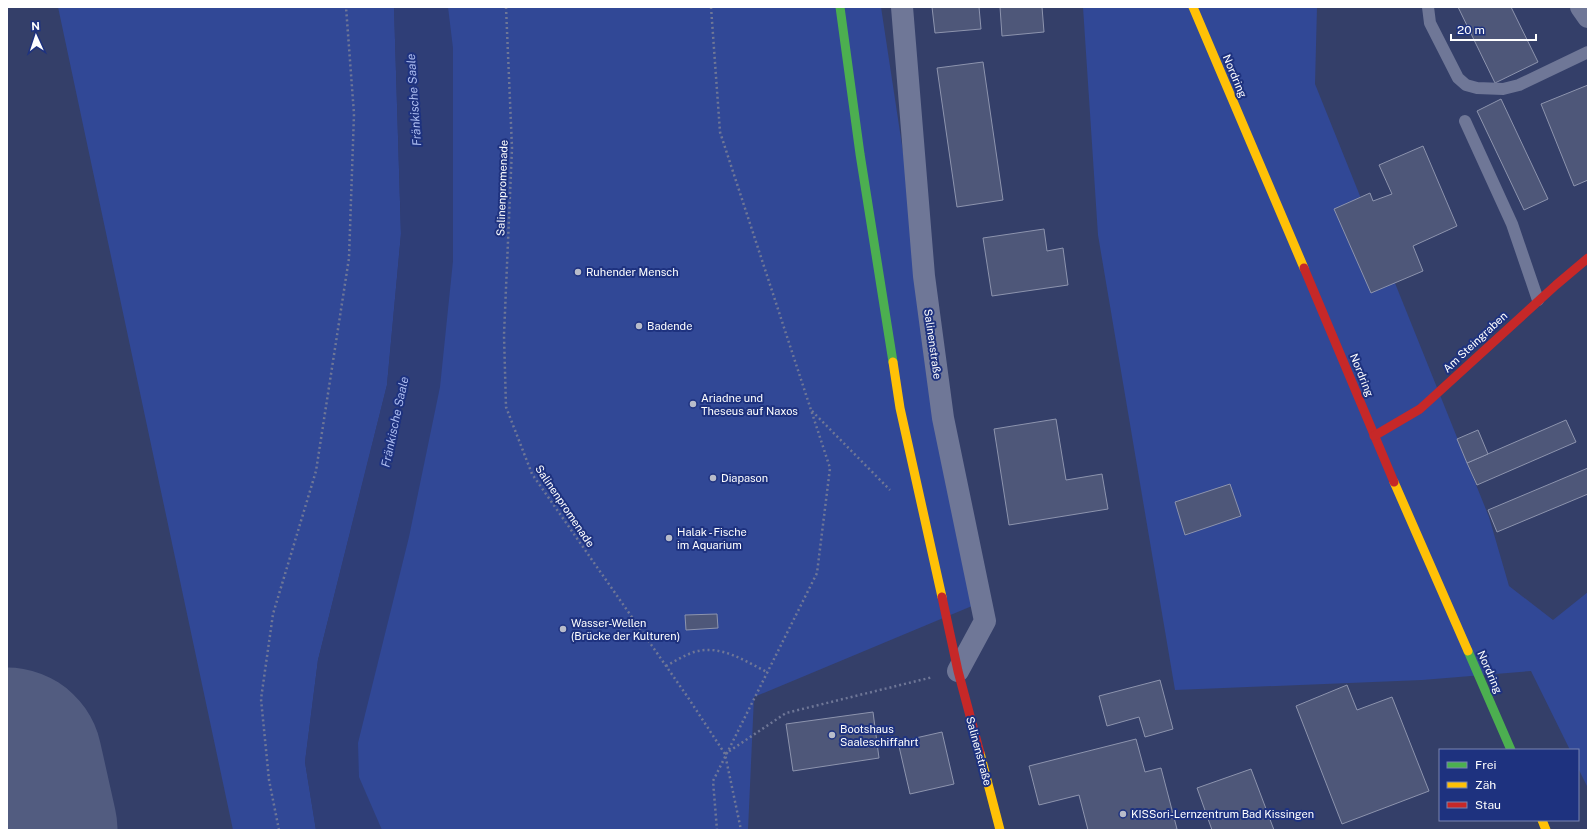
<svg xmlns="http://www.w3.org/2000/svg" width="1595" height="837" font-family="'Public Sans',sans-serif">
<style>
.green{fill:#314896}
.water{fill:#2f3e77}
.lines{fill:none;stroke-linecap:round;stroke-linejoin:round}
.runway{stroke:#525c80;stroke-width:191}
.building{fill:#4e5779;stroke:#8d94ae}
.path{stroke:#6f7797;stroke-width:2.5;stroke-dasharray:2 3;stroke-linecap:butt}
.lane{stroke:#6f7797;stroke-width:12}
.street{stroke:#6f7797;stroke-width:22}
.fast{stroke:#4caf50;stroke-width:9}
.slow{stroke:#ffc107;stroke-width:9}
.jam{stroke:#c62828;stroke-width:9}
.poi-dot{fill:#b8bcca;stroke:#1e327f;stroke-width:1.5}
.labels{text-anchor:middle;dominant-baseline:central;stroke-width:4;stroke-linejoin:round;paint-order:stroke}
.street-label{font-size:11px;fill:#fff;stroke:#1e327f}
.poi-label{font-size:11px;fill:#fff;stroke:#1e327f;text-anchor:start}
.water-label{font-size:12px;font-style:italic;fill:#acbcf0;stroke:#1e327f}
</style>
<rect width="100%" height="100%" fill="#343f69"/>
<g class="green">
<path d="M58 7H394L401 234 387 385 318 660 305 762 316 830H233Z"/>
<path d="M423 7H881L972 606 754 697 748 830H360L346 788 437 242Z"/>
<path d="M1083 7H1317L1315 84 1489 517 1509 586 1553 620 1588 592V788L1578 768V750H1570L1531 671 1422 680 1175 690 1098 235Z"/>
</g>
<path class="water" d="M394 7H448L453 48V261L440 387 409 537 358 743 359 777 382 830H316L305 762 318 660 387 385 401 234Z"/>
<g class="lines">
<path class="runway" d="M7 763 22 830"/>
</g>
<g class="building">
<path d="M932 7H979L981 29 935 33Z"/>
<path d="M1000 7H1042L1044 32 1002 36Z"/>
<path d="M1458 7H1511L1538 62 1495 83Z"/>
<path d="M983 62 1003 200 957 207 937 68Z"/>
<path d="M1588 85V180L1574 186 1541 104Z"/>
<path d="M1501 99 1548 199 1524 210 1477 111Z"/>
<path d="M1423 146 1457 226 1413 246 1423 271 1371 293 1334 209 1370 193 1373 201 1392 194 1379 165Z"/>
<path d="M1044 229 1047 251 1063 248 1068 285 992 296 983 238Z"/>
<path d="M1056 419 1066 480 1102 474 1108 509 1009 525 994 429Z"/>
<path d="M1566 420 1576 442 1477 485 1467 463Z"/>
<path d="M1478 430 1488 454 1467 463 1457 439Z"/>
<path d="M1588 468V494L1497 532 1488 510Z"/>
<path d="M1230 484 1241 516 1185 535 1175 502Z"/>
<path d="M717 614 718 628 686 630 685 615Z"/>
<path d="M1160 680 1173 729 1145 737 1139 717 1107 726 1099 696Z"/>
<path d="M1347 685 1357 710 1392 697 1429 791 1342 824 1296 706Z"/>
<path d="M873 712 879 758 793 771 786 724Z"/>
<path d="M942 732 954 784 910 794 898 742Z"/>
<path d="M1136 739 1145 772 1161 768 1177 829 1173 830H1088L1079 795 1039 805 1029 766Z"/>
<path d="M1251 769 1274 830H1212L1197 788Z"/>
</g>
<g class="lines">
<g class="path">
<path d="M506 7 512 148 504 335 506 407 532 474 687 696 725 754 741 830"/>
<path d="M711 7 720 132 830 468 817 573 713 781 717 830"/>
<path d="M812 411 890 490"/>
<path d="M666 666C675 661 685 655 694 652 720 644 745 661 767 672"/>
<path d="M725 754 786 713 933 677"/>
<path d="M279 830 269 780 261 699 273 614 316 471 349 258 354 114 346 7"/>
</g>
<g class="lane">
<path d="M1428 7 1430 23 1458 78 1466 85 1477 88 1503 89 1519 85 1588 52"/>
<path d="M1465 121 1512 224 1538 300"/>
</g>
<g class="street">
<path d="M902 7 924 276 943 418 985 621 958 671"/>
<path d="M1581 7 1588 17"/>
</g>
<g class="fast">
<path d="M840 7 860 154 893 362"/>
<path d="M1468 651 1511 750"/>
</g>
<g class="slow">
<path d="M1193 7 1304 268"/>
<path d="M893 362 900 408 942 597"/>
<path d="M1394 482 1468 651"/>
<path d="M980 753 1000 830"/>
<path d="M1542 820 1546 830"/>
</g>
<g class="jam">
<path d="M1304 268 1394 482"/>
<path d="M1374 436 1420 409 1556 285 1588 258"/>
<path d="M942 597 958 671 980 753"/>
</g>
</g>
<g class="poi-dot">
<circle cx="578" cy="272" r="4"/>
<circle cx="639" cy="326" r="4"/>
<circle cx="693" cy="404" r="4"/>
<circle cx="713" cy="478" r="4"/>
<circle cx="669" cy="538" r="4"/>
<circle cx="563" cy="629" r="4"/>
<circle cx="832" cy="735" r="4"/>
<circle cx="1123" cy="814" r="4"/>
</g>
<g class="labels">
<g class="street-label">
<text transform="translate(1235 76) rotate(67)">Nordring</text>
<text transform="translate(502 188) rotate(-88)">Salinenpromenade</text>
<text transform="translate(1475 342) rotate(-43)">Am Steingraben</text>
<text transform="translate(933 344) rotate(82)">Salinenstraße</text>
<text transform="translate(1362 375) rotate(68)">Nordring</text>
<text transform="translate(565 506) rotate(56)">Salinenpromenade</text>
<text transform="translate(1490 672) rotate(66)">Nordring</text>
<text transform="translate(979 751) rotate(75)">Salinenstraße</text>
</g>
<g class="poi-label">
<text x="586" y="272">Ruhender Mensch</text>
<text x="647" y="326">Badende</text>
<text x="701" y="398">Ariadne und<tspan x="701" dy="13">Theseus auf Naxos</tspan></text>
<text x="721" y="478">Diapason</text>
<text x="677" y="532">Halak - Fische<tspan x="677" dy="13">im Aquarium</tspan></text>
<text x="571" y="623">Wasser-Wellen<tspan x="571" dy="13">(Brücke der Kulturen)</tspan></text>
<text x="840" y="729">Bootshaus<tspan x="840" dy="13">Saaleschiffahrt</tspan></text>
<text x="1131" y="814">KISSori-Lernzentrum Bad Kissingen</text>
</g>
<g class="water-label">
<text transform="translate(414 100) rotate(-94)">Fränkische Saale</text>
<text transform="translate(395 422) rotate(-78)">Fränkische Saale</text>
</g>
</g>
<rect width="1595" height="837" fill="none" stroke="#ffffff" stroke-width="16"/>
<rect x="1439" y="749" width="140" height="72" fill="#1e327f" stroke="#7884b2"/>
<rect x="1447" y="762" width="20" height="6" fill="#4caf50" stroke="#7884b2"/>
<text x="1475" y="769" font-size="12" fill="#ffffff">Frei</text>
<rect x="1447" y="782" width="20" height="6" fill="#ffc107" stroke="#7884b2"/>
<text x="1475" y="789" font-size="12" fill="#ffffff">Zäh</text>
<rect x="1447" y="802" width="20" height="6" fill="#c62828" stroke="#7884b2"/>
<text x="1475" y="809" font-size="12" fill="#ffffff">Stau</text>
<g transform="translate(36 36) rotate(357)" stroke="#1e327f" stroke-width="3" paint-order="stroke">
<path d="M0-3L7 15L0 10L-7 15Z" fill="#ffffff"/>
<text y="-6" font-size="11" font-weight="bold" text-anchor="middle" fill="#ffffff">N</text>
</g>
<path d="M1451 34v6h85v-6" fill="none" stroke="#ffffff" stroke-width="2"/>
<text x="1457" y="34" font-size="12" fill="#ffffff" stroke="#1e327f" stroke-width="3" paint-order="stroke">20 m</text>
</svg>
